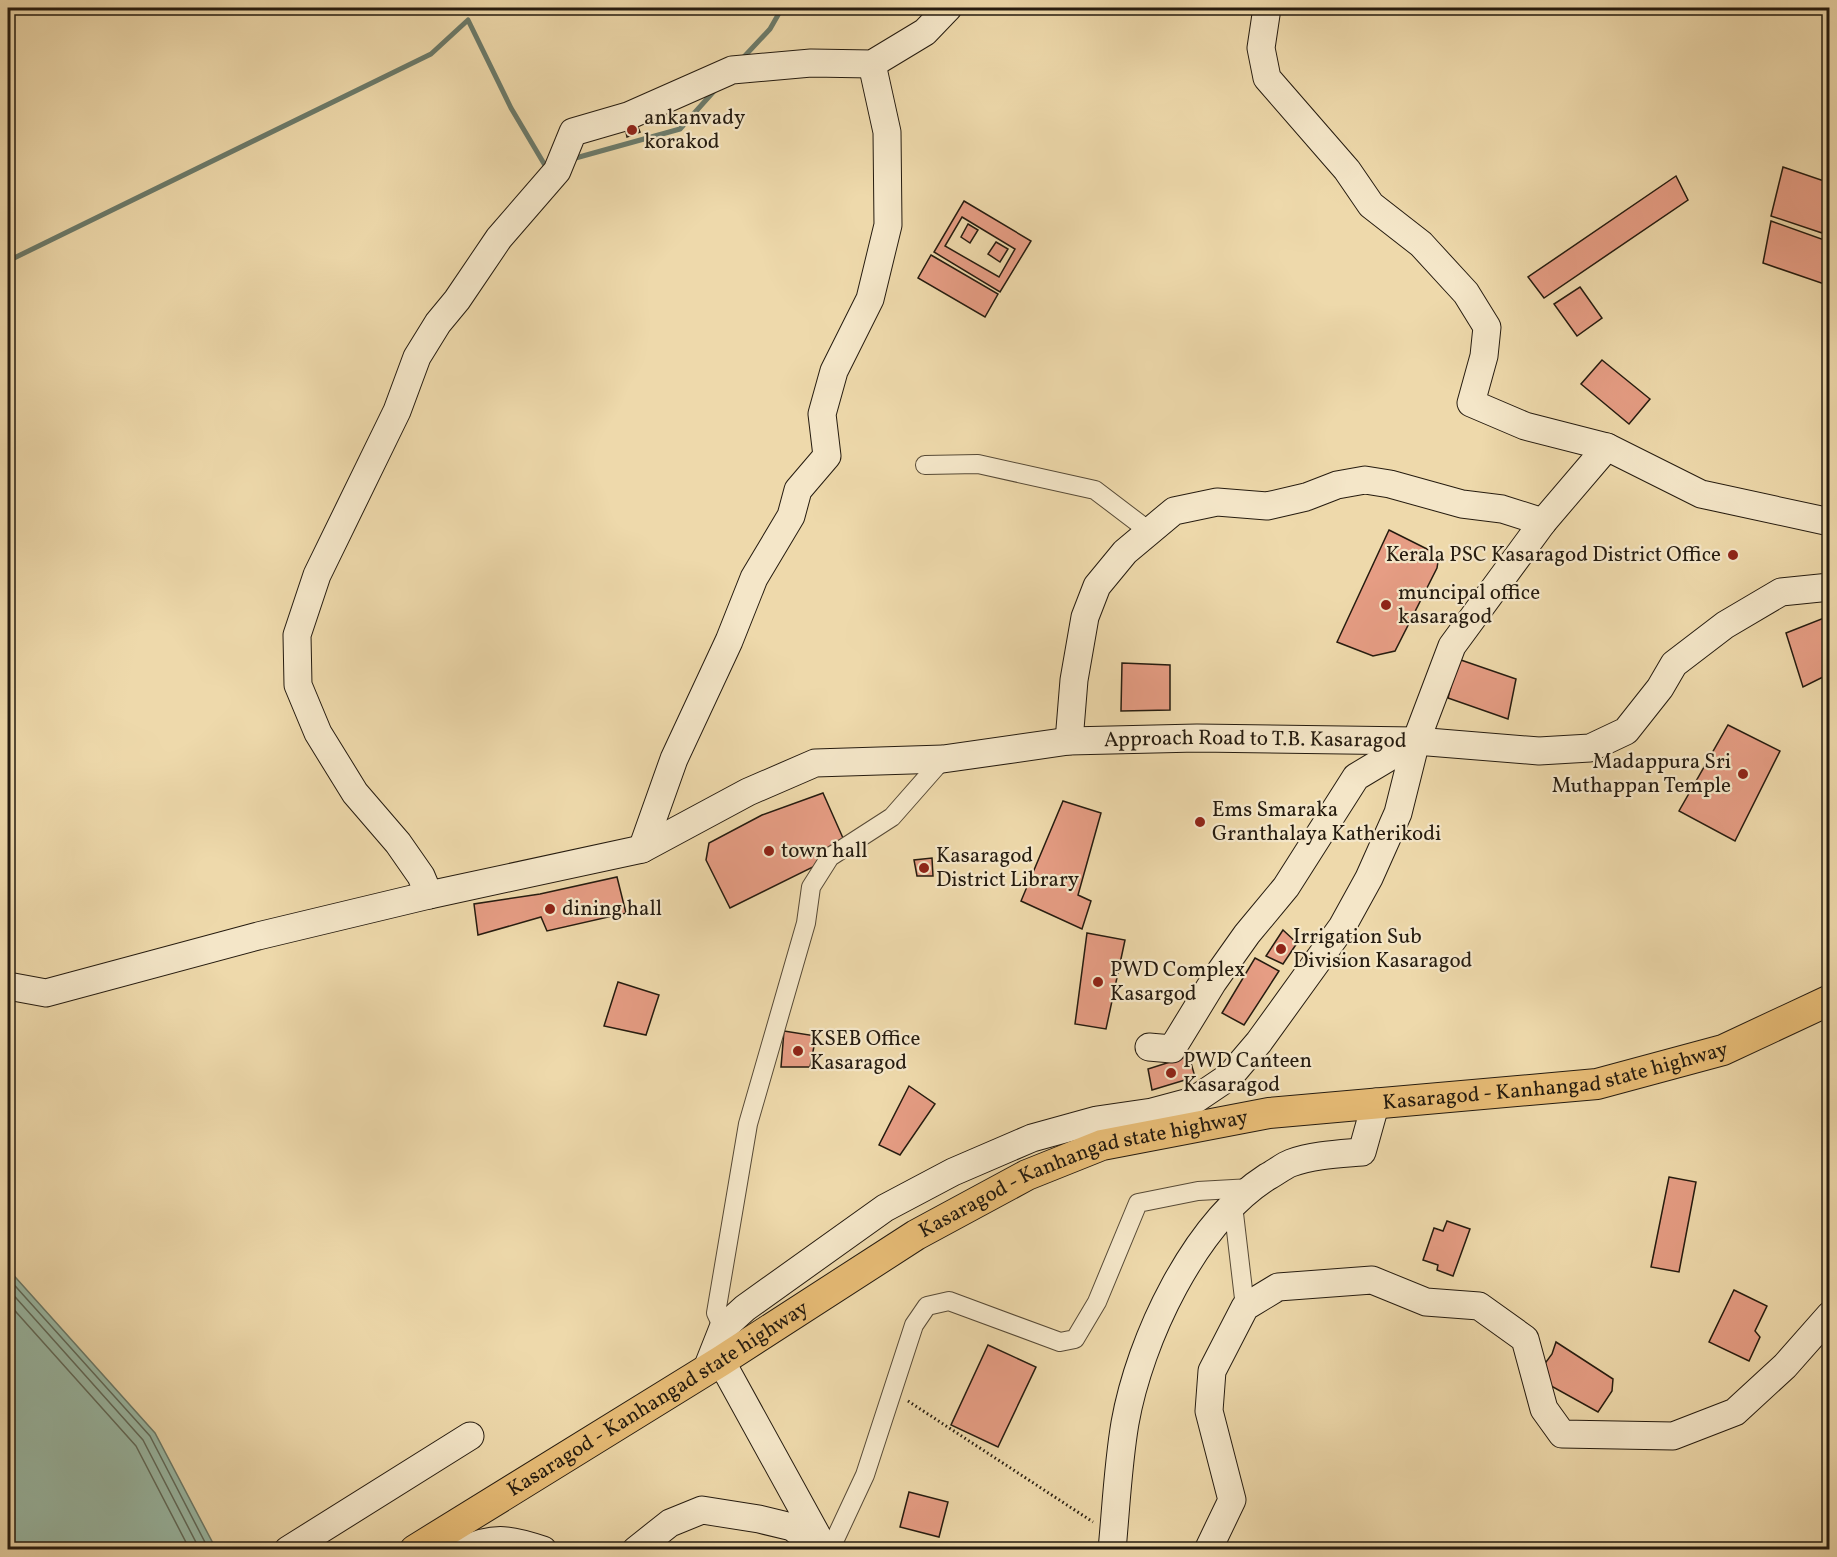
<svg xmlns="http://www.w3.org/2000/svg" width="1837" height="1557" font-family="Vollkorn,serif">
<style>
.water{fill:#99baa7;stroke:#6b7a6a;stroke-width:1.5}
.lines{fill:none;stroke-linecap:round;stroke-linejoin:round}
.shore{stroke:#5f6a5b;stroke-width:1.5}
.stream{stroke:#6b7a6a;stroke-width:5}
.building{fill:#e69d84;stroke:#251b0f;stroke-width:1.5;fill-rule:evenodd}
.street-casing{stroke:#574a36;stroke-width:20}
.secondary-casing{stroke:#251b0f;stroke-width:29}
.primary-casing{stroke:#251b0f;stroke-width:32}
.path{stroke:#251b0f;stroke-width:3;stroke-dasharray:1.5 3;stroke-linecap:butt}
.street{stroke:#f4e6c8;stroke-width:18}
.secondary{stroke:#f4e6c8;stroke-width:27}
.primary{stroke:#e7bc76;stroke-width:30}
.poi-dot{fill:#8f2418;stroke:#f4e6c8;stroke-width:2}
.labels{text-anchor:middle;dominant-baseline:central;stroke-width:4.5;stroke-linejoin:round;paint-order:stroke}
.poi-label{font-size:21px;fill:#251b0f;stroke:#f4e6c8;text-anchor:start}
.street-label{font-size:21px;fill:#251b0f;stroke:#f4e6c8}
</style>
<rect width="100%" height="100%" fill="#eed9ab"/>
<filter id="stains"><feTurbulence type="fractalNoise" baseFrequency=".00333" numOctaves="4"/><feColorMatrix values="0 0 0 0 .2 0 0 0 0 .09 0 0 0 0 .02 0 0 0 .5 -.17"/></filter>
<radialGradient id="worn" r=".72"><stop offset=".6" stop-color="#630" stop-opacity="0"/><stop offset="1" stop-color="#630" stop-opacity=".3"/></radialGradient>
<path class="water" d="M8 1269 155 1433 216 1549H8Z"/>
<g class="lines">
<g class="shore">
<path d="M8 1278 150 1436 209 1550"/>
<path d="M8 1289 143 1440 200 1550"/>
<path d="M8 1303 136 1446 190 1550"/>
</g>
<g class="stream">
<path d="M741 60 770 29 782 8"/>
<path d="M572 159 680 129 715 90"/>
<path d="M8 261 431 54 468 20 511 108 546 167 549 166"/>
</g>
</g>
<g class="building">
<path d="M637 125 640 132 627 137 625 127Z"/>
<path d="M1783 167 1830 183V206L1822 233 1771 216Z"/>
<path d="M1676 176 1688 200 1544 298 1528 277Z"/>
<path d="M964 201 1031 241 1000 292 934 252ZM962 217 1015 249 999 277 945 246Z"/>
<path d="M1771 221 1830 242V286L1763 263Z"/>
<path d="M968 224 978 230 970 243 961 237Z"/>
<path d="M996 242 1008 249 1000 262 988 254Z"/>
<path d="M931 255 998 294 985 317 918 278Z"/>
<path d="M1580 287 1602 318 1577 336 1554 304Z"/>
<path d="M1602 360 1650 399 1629 424 1581 384Z"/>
<path d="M1389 530 1439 555 1437 568 1395 651 1373 656 1337 642Z"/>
<path d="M1829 616 1830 682 1825 676 1803 687 1786 633Z"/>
<path d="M1458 659 1516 679 1508 719 1448 698Z"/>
<path d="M1122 663 1170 665V710L1121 711Z"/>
<path d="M1728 725 1780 751 1735 841 1679 811Z"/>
<path d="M823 793 843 838 815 866 730 908 706 860 709 843 762 815Z"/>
<path d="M1063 801 1101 813 1078 895 1091 901 1082 929 1021 901Z"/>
<path d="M932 858 933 876H917L914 860Z"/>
<path d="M617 877 626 913 547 931 541 917 478 935 474 904 540 894Z"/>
<path d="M1283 930 1297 943 1283 964 1266 956Z"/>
<path d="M1087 933 1125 940 1106 1029 1075 1024Z"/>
<path d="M1255 958 1279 971 1244 1025 1222 1013Z"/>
<path d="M618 982 659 995 646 1035 604 1026Z"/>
<path d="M784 1031 816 1036 810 1067H781Z"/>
<path d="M1189 1056 1195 1077 1152 1090 1148 1069Z"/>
<path d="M909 1086 935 1104 900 1155 879 1145Z"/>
<path d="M1669 1177 1696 1182 1679 1272 1651 1267Z"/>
<path d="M1447 1221 1470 1229 1453 1276 1437 1270 1438 1265 1423 1260 1434 1228 1443 1231Z"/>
<path d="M1734 1290 1767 1306 1755 1331 1760 1337 1749 1361 1709 1342Z"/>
<path d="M1556 1342 1613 1379 1612 1391 1598 1412 1535 1377 1552 1354Z"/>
<path d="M988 1345 1036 1367 998 1447 951 1425Z"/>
<path d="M909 1492 948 1502 939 1537 900 1527Z"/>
</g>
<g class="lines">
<g class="street-casing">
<g id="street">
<path d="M925 465 978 464 1095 490 1149 531"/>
<path d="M1233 1205 1245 1307"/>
<path d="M723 1328 716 1313 748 1124 806 923 811 887 830 857 892 817 943 759"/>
<path d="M830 1550 865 1475 914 1325 927 1306 949 1301 1060 1342 1075 1339 1097 1302 1138 1203 1198 1191 1251 1188"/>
</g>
</g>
<g class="secondary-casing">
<g id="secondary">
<path d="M1267 8 1261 48 1267 78 1347 170 1371 205 1421 244 1466 293 1487 327 1484 356 1471 403 1525 426 1607 447"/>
<path d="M1069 741 1074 680 1085 617 1097 586 1125 552 1174 511 1217 502 1267 506 1306 497 1337 485 1365 480 1390 484 1462 504 1502 509 1543 522"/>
<path d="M642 849 674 759 729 641 754 578 791 516 798 490 827 456 822 414 834 371 870 299 888 225 887 132 872 64"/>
<path d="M429 895 421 876 398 843 355 793 318 733 298 685 297 635 317 575 397 411 417 357 438 323 457 300 499 238 557 171 573 132 628 116 732 70 811 63 872 64 925 32 948 8"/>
<path id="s1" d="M8 986 46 993 258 936 429 895 642 849 748 792 815 763 943 759 1069 741 1197 738 1416 741 1539 751 1590 748 1626 731 1660 688 1674 664 1725 625 1781 592 1830 587"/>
<path d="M1149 1047 1172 1049 1213 982 1247 934 1286 887 1356 777 1416 741"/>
<path d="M721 1361 825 1550"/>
<path d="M706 1371 723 1328 745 1308 885 1208 953 1172 1032 1138 1097 1120 1152 1112 1193 1101 1230 1076 1259 1042 1342 927 1369 878 1398 813 1416 741 1452 646 1543 522 1607 447 1701 494 1830 522"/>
<path d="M288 1550 470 1436"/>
<path d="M465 1550C494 1535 513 1540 543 1550"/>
<path d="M636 1550 670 1523 702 1510 759 1519 792 1527 821 1549"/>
<path d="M1112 1550C1116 1508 1118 1464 1125 1423 1140 1339 1194 1224 1267 1177 1275 1173 1283 1166 1291 1163 1313 1155 1339 1154 1362 1152L1376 1102"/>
<path d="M1208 1550 1232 1500 1209 1411 1212 1371 1245 1307 1278 1287 1372 1280 1426 1302 1479 1306 1525 1339 1544 1409 1562 1434 1673 1436 1735 1412 1785 1366 1830 1315"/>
</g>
</g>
<g class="primary-casing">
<g id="primary">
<path id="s2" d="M415 1550 721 1361 916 1235 1027 1175 1102 1145 1269 1113 1597 1084 1723 1050 1830 1000"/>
</g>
</g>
<path class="path" d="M908 1401 1093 1522"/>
<use href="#street" class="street"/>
<use href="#secondary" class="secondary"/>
<use href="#primary" class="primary"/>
</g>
<g class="poi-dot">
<circle cx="632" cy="130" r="6"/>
<circle cx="1733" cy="555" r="6"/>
<circle cx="1386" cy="605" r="6"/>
<circle cx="1743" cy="774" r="6"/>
<circle cx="1200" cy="822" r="6"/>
<circle cx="769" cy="851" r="6"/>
<circle cx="924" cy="868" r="6"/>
<circle cx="550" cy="909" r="6"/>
<circle cx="1281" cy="949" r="6"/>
<circle cx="1098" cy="982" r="6"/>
<circle cx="798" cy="1051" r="6"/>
<circle cx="1171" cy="1073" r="6"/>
</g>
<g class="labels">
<g class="poi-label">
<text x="644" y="118">ankanvady<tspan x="644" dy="24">korakod</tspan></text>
<text x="1721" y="555" text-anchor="end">Kerala PSC Kasaragod District Office</text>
<text x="1398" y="593">muncipal office<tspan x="1398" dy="24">kasaragod</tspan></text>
<text x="1731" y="762" text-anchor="end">Madappura Sri<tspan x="1731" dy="24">Muthappan Temple</tspan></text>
<text x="1212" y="810">Ems Smaraka<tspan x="1212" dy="24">Granthalaya Katherikodi</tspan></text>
<text x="781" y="851">town hall</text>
<text x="936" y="856">Kasaragod<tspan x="936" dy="24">District Library</tspan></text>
<text x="562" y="909">dining hall</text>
<text x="1293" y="937">Irrigation Sub<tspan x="1293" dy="24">Division Kasaragod</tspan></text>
<text x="1110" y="970">PWD Complex<tspan x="1110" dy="24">Kasargod</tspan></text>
<text x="810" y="1039">KSEB Office<tspan x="810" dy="24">Kasaragod</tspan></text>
<text x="1183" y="1061">PWD Canteen<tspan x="1183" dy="24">Kasaragod</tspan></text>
</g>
<g class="street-label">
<text stroke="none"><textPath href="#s1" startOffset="1287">Approach Road to T.B. Kasaragod</textPath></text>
<text stroke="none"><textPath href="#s2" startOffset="1258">Kasaragod - Kanhangad state highway</textPath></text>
<text stroke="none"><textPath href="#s2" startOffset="772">Kasaragod - Kanhangad state highway</textPath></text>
<text stroke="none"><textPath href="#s2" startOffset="286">Kasaragod - Kanhangad state highway</textPath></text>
</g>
</g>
<rect width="1837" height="1557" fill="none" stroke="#eed9ab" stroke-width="30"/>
<rect x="9" y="9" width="1819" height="1539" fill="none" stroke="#251b0f" stroke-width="3"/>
<rect x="15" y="15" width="1807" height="1527" fill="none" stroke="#251b0f" stroke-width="1.5"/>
<rect width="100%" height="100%" filter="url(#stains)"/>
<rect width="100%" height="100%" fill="url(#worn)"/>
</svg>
